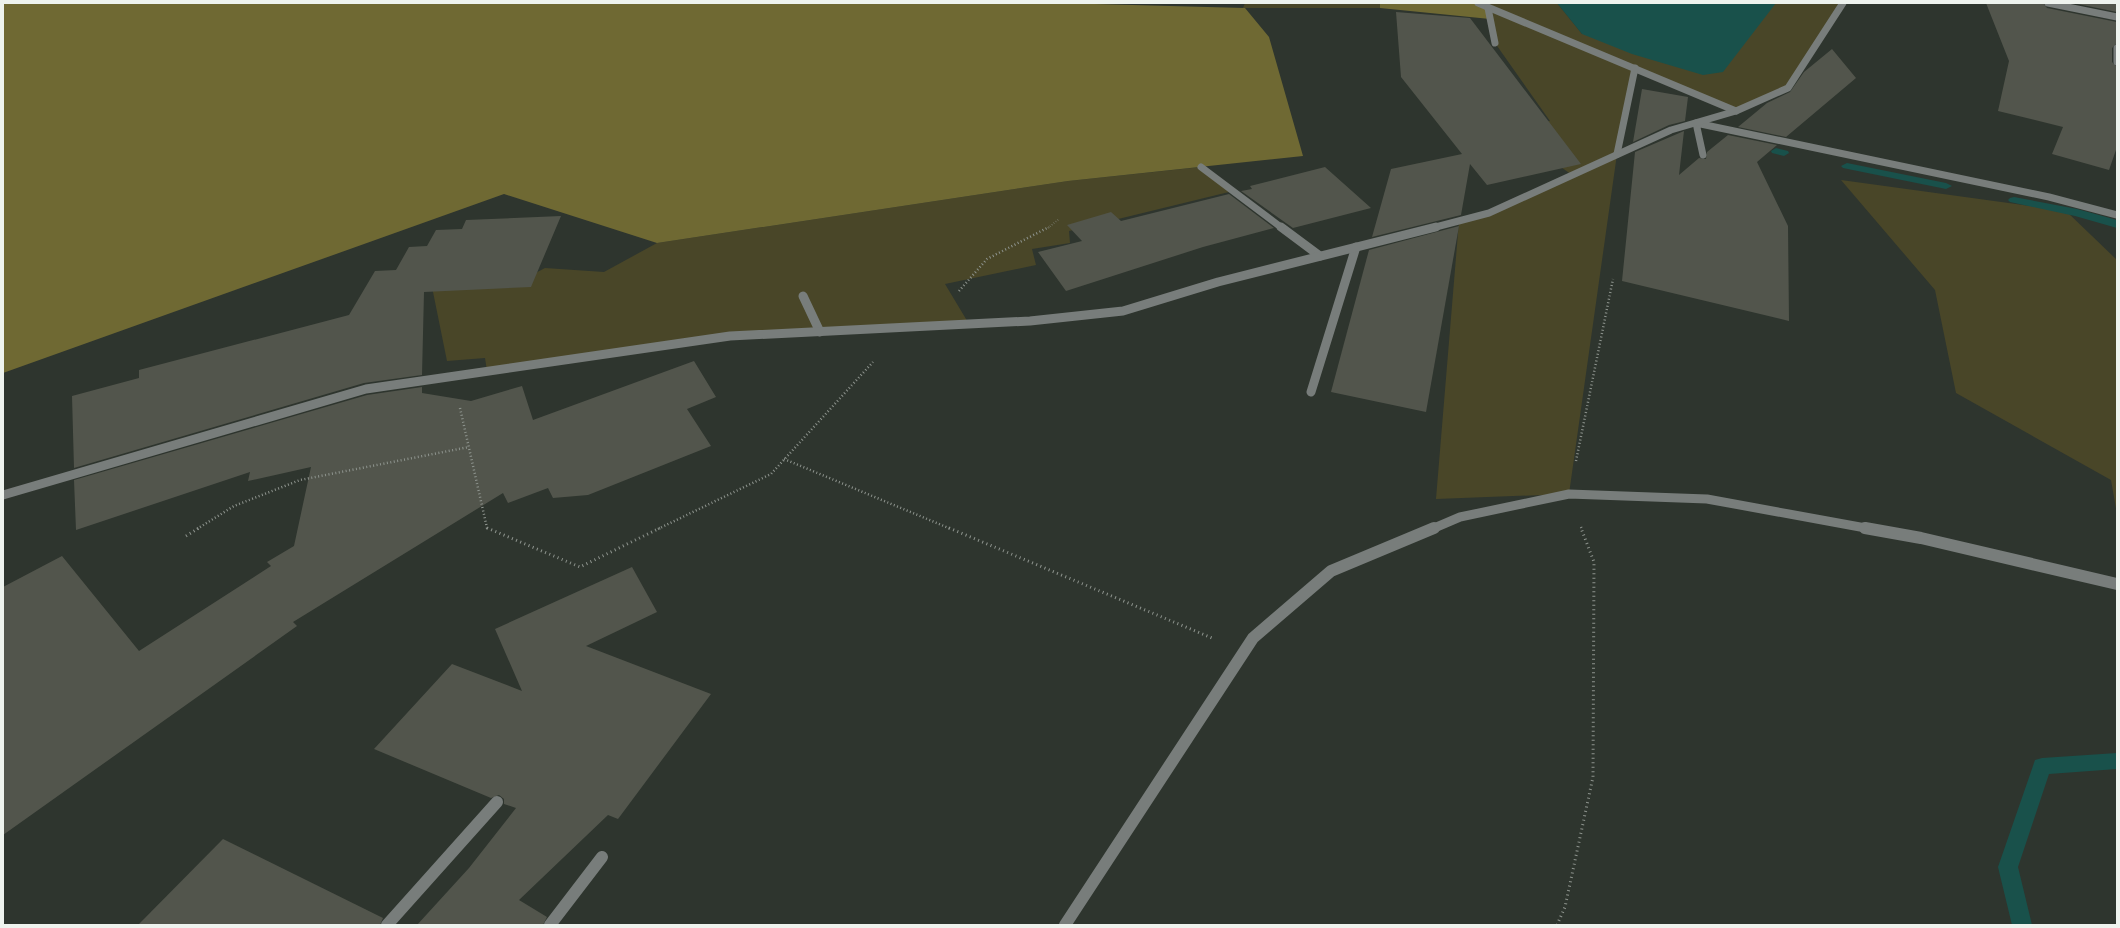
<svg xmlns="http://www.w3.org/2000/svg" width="2120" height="928" font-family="'PT Sans',sans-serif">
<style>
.green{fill:#494628}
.forest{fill:#6f6933}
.water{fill:#19514b}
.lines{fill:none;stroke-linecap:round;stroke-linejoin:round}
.stream{fill:#19514b;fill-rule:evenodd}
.building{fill:#52554c}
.path-far2{stroke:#8e948e;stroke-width:1.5;stroke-dasharray:0.5 2;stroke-linecap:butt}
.path-far1{stroke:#8e948e;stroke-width:2.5;stroke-dasharray:1 2.5;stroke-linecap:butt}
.path{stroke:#8e948e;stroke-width:3;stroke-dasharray:1 3.5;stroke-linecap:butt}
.minor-far2{stroke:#787d7b;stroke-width:7}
.minor-far1{stroke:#787d7b;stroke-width:9}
.minor{stroke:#787d7b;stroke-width:12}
</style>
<rect width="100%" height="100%" fill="#2e352e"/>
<g class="green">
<path d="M1245 3H1380V8H1243Z"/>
<path d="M1488 3H1557L1582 34 1775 3H1843L1787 89 1736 111 1635 69 1617 154 1569 494 1436 499 1459 221 1489 213 1572 175 1505 127 1550 121 1495 43Z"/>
<path d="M1201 167 1233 191 1069 231 1070 243 1032 249 1036 265 945 284 969 324 733 336 487 371 485 358 447 361 432 287 513 285 545 268 604 272 657 243 1068 181Z"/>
<path d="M1841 180 2066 211 2117 260V514L2111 480 1956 393 1935 290Z"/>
</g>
<g class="forest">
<path d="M3 3H1058L1245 8 1269 37 1303 156 1068 181 657 243 504 194 3 373Z"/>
<path d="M1380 3H1478L1488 8 1490 19 1380 8Z"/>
</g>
<path class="water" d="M1557 3H1776L1723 72 1703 75 1632 54 1582 34Z"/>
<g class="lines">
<g class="stream">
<path d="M1776 148 1788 151 1789 153 1784 156 1772 153 1771 151Z"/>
<path d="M1847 163 1946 183 1952 186 1946 189 1843 168 1841 166Z"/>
<path d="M2014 197 2077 209 2117 220V228L2075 216 2010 202 2008 200 2010 198Z"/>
<path d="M2117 753V769L2049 774 2018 867 2032 925H2012L1998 867 2035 760 2042 758Z"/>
</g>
</g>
<g class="building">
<path d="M1986 3H2043L2047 8 2117 22V43L2112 48V62L2117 67V147L2109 170 2052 154 2063 127 1998 111 2009 61Z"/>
<path d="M2073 3H2117V12Z"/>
<path d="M1396 12 1470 18 1581 164 1487 185 1470 164 1461 215 1372 237 1391 169 1462 154 1401 77Z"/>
<path d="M1832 49 1856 78 1786 137 1738 127 1767 103 1790 92 1804 72Z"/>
<path d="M1642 89 1688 97 1685 121 1669 125 1633 142Z"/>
<path d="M1684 131 1679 175 1699 158 1706 159 1707 152 1728 135 1777 145 1757 162 1788 226 1789 321 1622 281 1635 152Z"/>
<path d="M1325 167 1371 208 1293 228 1241 191 1252 189 1250 186Z"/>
<path d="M1229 194 1274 228 1203 247 1066 291 1038 252 1082 241 1067 225 1111 212 1121 221Z"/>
<path d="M561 216 531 287 424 292 422 375 364 383 74 468 72 396 139 378V370L349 315 375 271 396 270 409 247 427 246 436 230 462 229 466 220Z"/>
<path d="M1459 226 1426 412 1331 392 1369 250Z"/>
<path d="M694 361 716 397 687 409 711 446 588 495 553 498 548 488 508 503 503 493 293 622 297 626 3 835V587L62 556 139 651 271 566 267 562 294 546 311 467 248 481 250 472 76 530 74 480 367 395 422 387V393L471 401 522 386 533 420Z"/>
<path d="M632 567 657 612 586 646 711 694 618 819 608 815 519 900 547 917 543 925H417L469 868 516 808 504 804V799L499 795 491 798 374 749 452 664 522 691 495 629Z"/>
<path d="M223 839 383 918 380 925H138Z"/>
</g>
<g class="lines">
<path class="path-far2" d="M1048 228 1059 219"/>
<g class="path-far1">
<path d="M959 291 987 259 1049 227"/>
<path d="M460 408 487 528 489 529"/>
<path d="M784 459 951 529"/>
<path d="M1576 461 1613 279"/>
<path d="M1581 527 1582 529"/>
<path d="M197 529 234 506 300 480 469 447"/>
<path d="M658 529 771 474 873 362"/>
</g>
<g class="path">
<path d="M487 528 580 567 660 528"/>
<path d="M949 528 1212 638"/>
<path d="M186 536 199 528"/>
<path d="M1557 925 1565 907 1593 777 1594 562 1581 528"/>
</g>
<g class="minor-far2">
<path d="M1478 3 1736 111"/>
<path d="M2048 3 2117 17"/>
<path d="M1488 8 1495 43"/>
<path d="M2117 48V62"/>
<path d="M1617 154 1635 68"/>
<path d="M1703 155 1696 123 2049 197 2117 215"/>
<path d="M1201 167 1282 228"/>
<path d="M1432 228 1489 213 1671 130 1736 111 1788 88 1843 3"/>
</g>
<g class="minor-far1">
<path d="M1281 227 1320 256"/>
<path d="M803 296 820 332"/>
<path d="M1311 392 1356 247"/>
<path d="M3 495 366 389 730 336 1030 321 1123 311 1218 282 1436 227"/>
<path d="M1432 529 1460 517 1569 494 1707 499 1871 529"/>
</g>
<g class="minor">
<path d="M1865 528 1921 538 2117 584"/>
<path d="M387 925 497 802"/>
<path d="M550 925 602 857"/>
<path d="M1065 925 1253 638 1331 571 1434 528"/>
</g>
</g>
<rect width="2120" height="928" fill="none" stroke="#eef3ee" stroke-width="8"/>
</svg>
